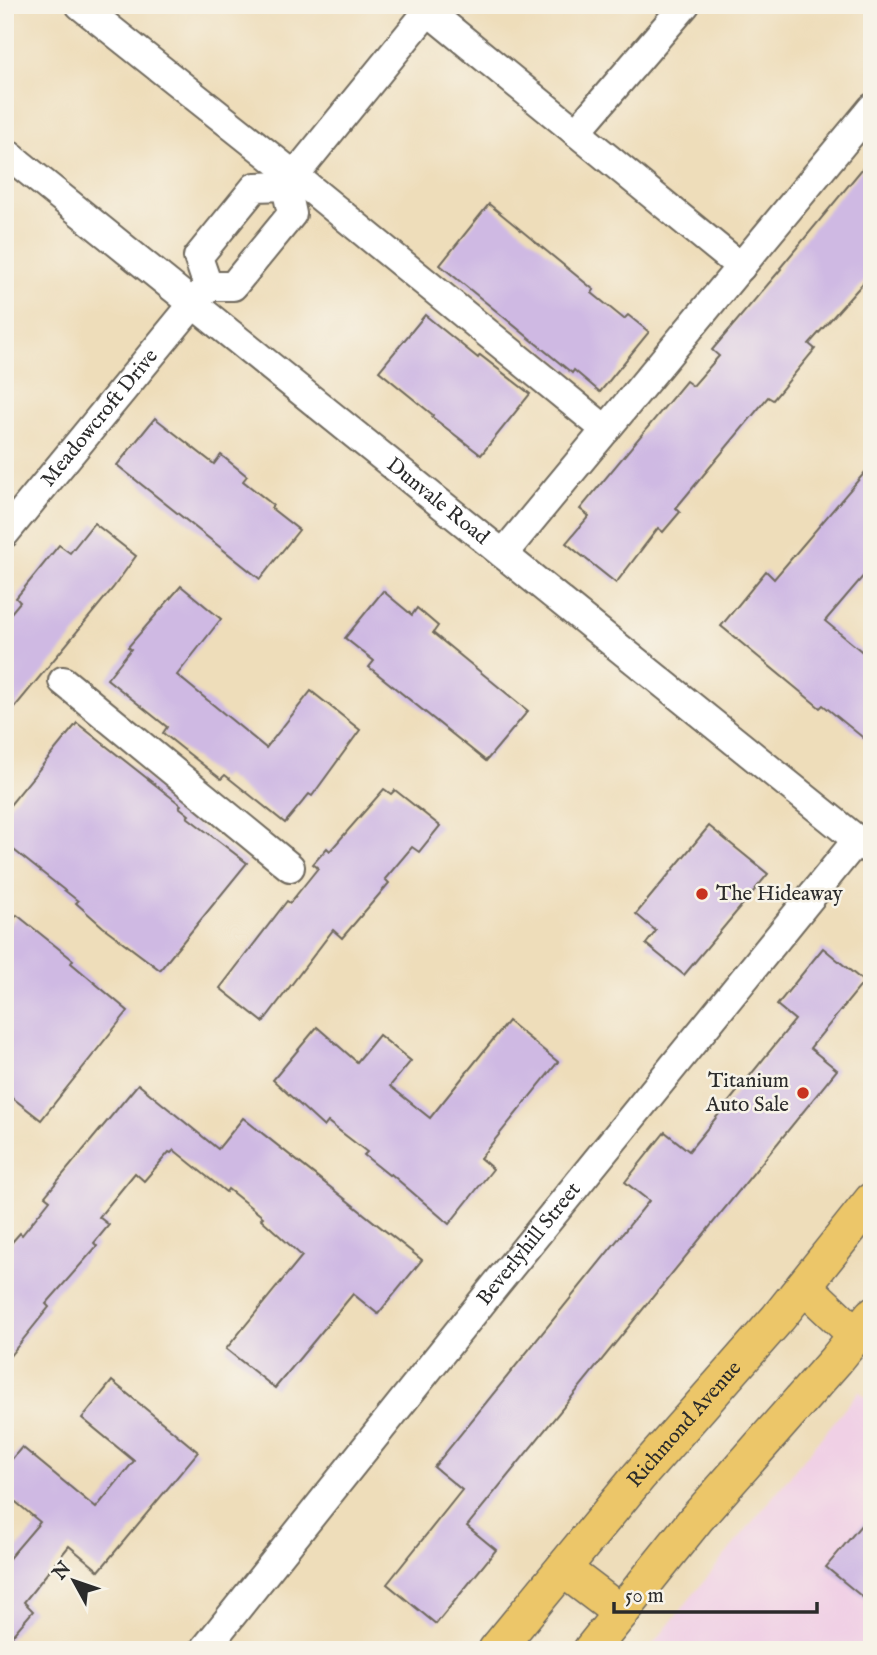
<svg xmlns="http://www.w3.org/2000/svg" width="877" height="1655" font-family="'IM FELL English',serif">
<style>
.built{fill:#f0d0e5}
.building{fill:#cfb9e3}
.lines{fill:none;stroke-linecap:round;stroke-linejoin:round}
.minor-casing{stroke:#6f695d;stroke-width:32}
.major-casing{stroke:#6f695d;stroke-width:38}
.minor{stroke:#fff;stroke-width:28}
.major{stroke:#ecc669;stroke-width:35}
.poi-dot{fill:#c8321e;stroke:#f7f3e8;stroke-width:2.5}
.labels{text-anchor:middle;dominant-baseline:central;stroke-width:5;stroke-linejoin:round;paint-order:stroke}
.street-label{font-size:21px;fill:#2b2b2b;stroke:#f7f3e8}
.poi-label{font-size:21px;fill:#2b2b2b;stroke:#f7f3e8;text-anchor:start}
</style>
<rect width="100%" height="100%" fill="#f7f3e8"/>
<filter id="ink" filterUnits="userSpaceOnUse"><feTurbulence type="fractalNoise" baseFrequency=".0143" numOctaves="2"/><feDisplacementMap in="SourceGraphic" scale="14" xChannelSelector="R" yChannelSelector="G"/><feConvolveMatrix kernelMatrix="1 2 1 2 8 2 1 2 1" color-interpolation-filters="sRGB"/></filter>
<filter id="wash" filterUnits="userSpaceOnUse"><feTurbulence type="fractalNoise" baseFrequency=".00686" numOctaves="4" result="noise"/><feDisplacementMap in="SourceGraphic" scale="28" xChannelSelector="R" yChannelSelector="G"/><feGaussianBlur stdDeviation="1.57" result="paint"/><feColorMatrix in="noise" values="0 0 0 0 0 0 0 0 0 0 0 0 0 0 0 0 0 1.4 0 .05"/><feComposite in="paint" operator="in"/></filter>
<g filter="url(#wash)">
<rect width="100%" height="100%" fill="#eeddba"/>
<path class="built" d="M859 1391 872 1402V1650H648Z"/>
<g id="blocks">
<g class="building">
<path d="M872 157V273L809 344 815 349 773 400 768 397 676 508 680 512 663 532 658 528 616 583 566 543 589 516 580 509 686 381 693 386 719 356 712 350 781 269 780 268Z"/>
<path d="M489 204 594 290 592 293 624 319 628 315 649 332 600 392 574 370 572 373 440 265Z"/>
<path d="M425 315 478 358 480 355 530 394 481 455 432 417 433 415 379 371Z"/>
<path d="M155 418 214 464 221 455 247 476 243 481 273 505 271 508 299 530 260 579 117 465Z"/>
<path d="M872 464V566L825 621 872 660V745L823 705 820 708 721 626 766 571 774 579Z"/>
<path d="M94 523 136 556 113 588 5 719V620L20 602 16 598 59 545 70 553Z"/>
<path d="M181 586 221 619 177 675 222 712 266 748 311 691 360 730 312 796 309 794 285 823 225 775 221 779 188 753 163 733 167 727 107 679 131 649 128 647Z"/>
<path d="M383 591 412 615 417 608 438 626 433 633 528 711 486 761 369 667 374 661 345 638Z"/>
<path d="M77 723 181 805 179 807 189 815 187 817 247 863 160 970 103 927 76 903 78 901 5 843V811Z"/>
<path d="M384 789 391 794 395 790 440 826 419 852 412 847 385 879 389 883 342 938 333 930 263 1022 220 988 287 901 290 903 318 868 313 864 327 848 330 851Z"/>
<path d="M709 826 768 874 684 975 646 944 656 931 636 914Z"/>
<path d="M17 915 73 960 71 963 128 1011 41 1120 5 1092V931Z"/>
<path d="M823 948 864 982 810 1048 837 1070 467 1526 496 1550 436 1624 387 1584 462 1490 434 1467 649 1201 625 1182 665 1132 689 1151 795 1020 777 1005Z"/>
<path d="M508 1021 558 1062 480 1158 493 1169 449 1224 391 1174 389 1175 364 1155 367 1152 328 1122 324 1127 273 1080 317 1027 357 1062 379 1035 411 1061 390 1086 430 1118Z"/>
<path d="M138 1084 218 1149 243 1118 422 1260 378 1314 353 1294 275 1388 226 1349 302 1256 261 1219 263 1217 228 1189 226 1192 174 1150 171 1153 169 1152 144 1181 135 1173 99 1217 109 1225 94 1243 97 1246 46 1304 49 1307 5 1362V1250L20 1233 22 1235 50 1200 45 1196Z"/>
<path d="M112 1381 198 1452 99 1571 69 1546 24 1602 33 1611 5 1644V1563L40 1522 5 1493V1467L22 1447 96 1508 134 1461 82 1418Z"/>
<path d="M872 1512V1605L826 1567Z"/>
</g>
</g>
</g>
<g filter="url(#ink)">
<use href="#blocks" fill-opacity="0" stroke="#6f695d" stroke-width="2"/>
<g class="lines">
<g class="minor-casing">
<g id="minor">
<path d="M80 5 295 176 606 430"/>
<path d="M428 11 741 267"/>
<path d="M576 132 685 5"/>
<path id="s1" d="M5 152 872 852"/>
<path d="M208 286 198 257 255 187 286 186 428 11 421 5"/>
<path id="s2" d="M5 533 208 286H233L292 214 286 186"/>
<path d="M503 554 872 108"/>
<path d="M63 681 290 867"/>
<path id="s3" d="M204 1650 494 1287 857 840"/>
</g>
</g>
<g class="major-casing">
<g id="major">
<path d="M804 1286 856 1335"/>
<path d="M563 1569 621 1613"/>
<path id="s4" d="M496 1650 639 1476 778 1318 872 1200"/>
<path d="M591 1650 696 1519 836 1360 872 1315"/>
</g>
</g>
<use href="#minor" class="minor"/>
<use href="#major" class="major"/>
</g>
</g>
<g class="poi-dot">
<circle cx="702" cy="894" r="7"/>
<circle cx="803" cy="1093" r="7"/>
</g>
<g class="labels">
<g class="street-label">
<text stroke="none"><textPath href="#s2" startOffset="149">Meadowcroft Drive</textPath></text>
<text stroke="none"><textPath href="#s1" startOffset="556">Dunvale Road</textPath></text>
<text stroke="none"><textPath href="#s3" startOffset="520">Beverlyhill Street</textPath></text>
<text stroke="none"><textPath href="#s4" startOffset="294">Richmond Avenue</textPath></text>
</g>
<g class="poi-label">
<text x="716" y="894">The Hideaway</text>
<text x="789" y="1081" text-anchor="end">Titanium<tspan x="789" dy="24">Auto Sale</tspan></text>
</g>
</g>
<rect width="877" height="1655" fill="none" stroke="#f7f3e8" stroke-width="28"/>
<g transform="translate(74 1581) rotate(310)" stroke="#f7f3e8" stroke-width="5" paint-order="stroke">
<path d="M0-5L12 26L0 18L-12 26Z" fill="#2b2b2b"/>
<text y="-10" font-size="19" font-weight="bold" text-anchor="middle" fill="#2b2b2b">N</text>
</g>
<path d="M614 1602v10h203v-10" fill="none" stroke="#2b2b2b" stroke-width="3.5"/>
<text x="625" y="1602" font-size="21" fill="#2b2b2b" stroke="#f7f3e8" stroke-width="5" paint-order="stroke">50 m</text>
</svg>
